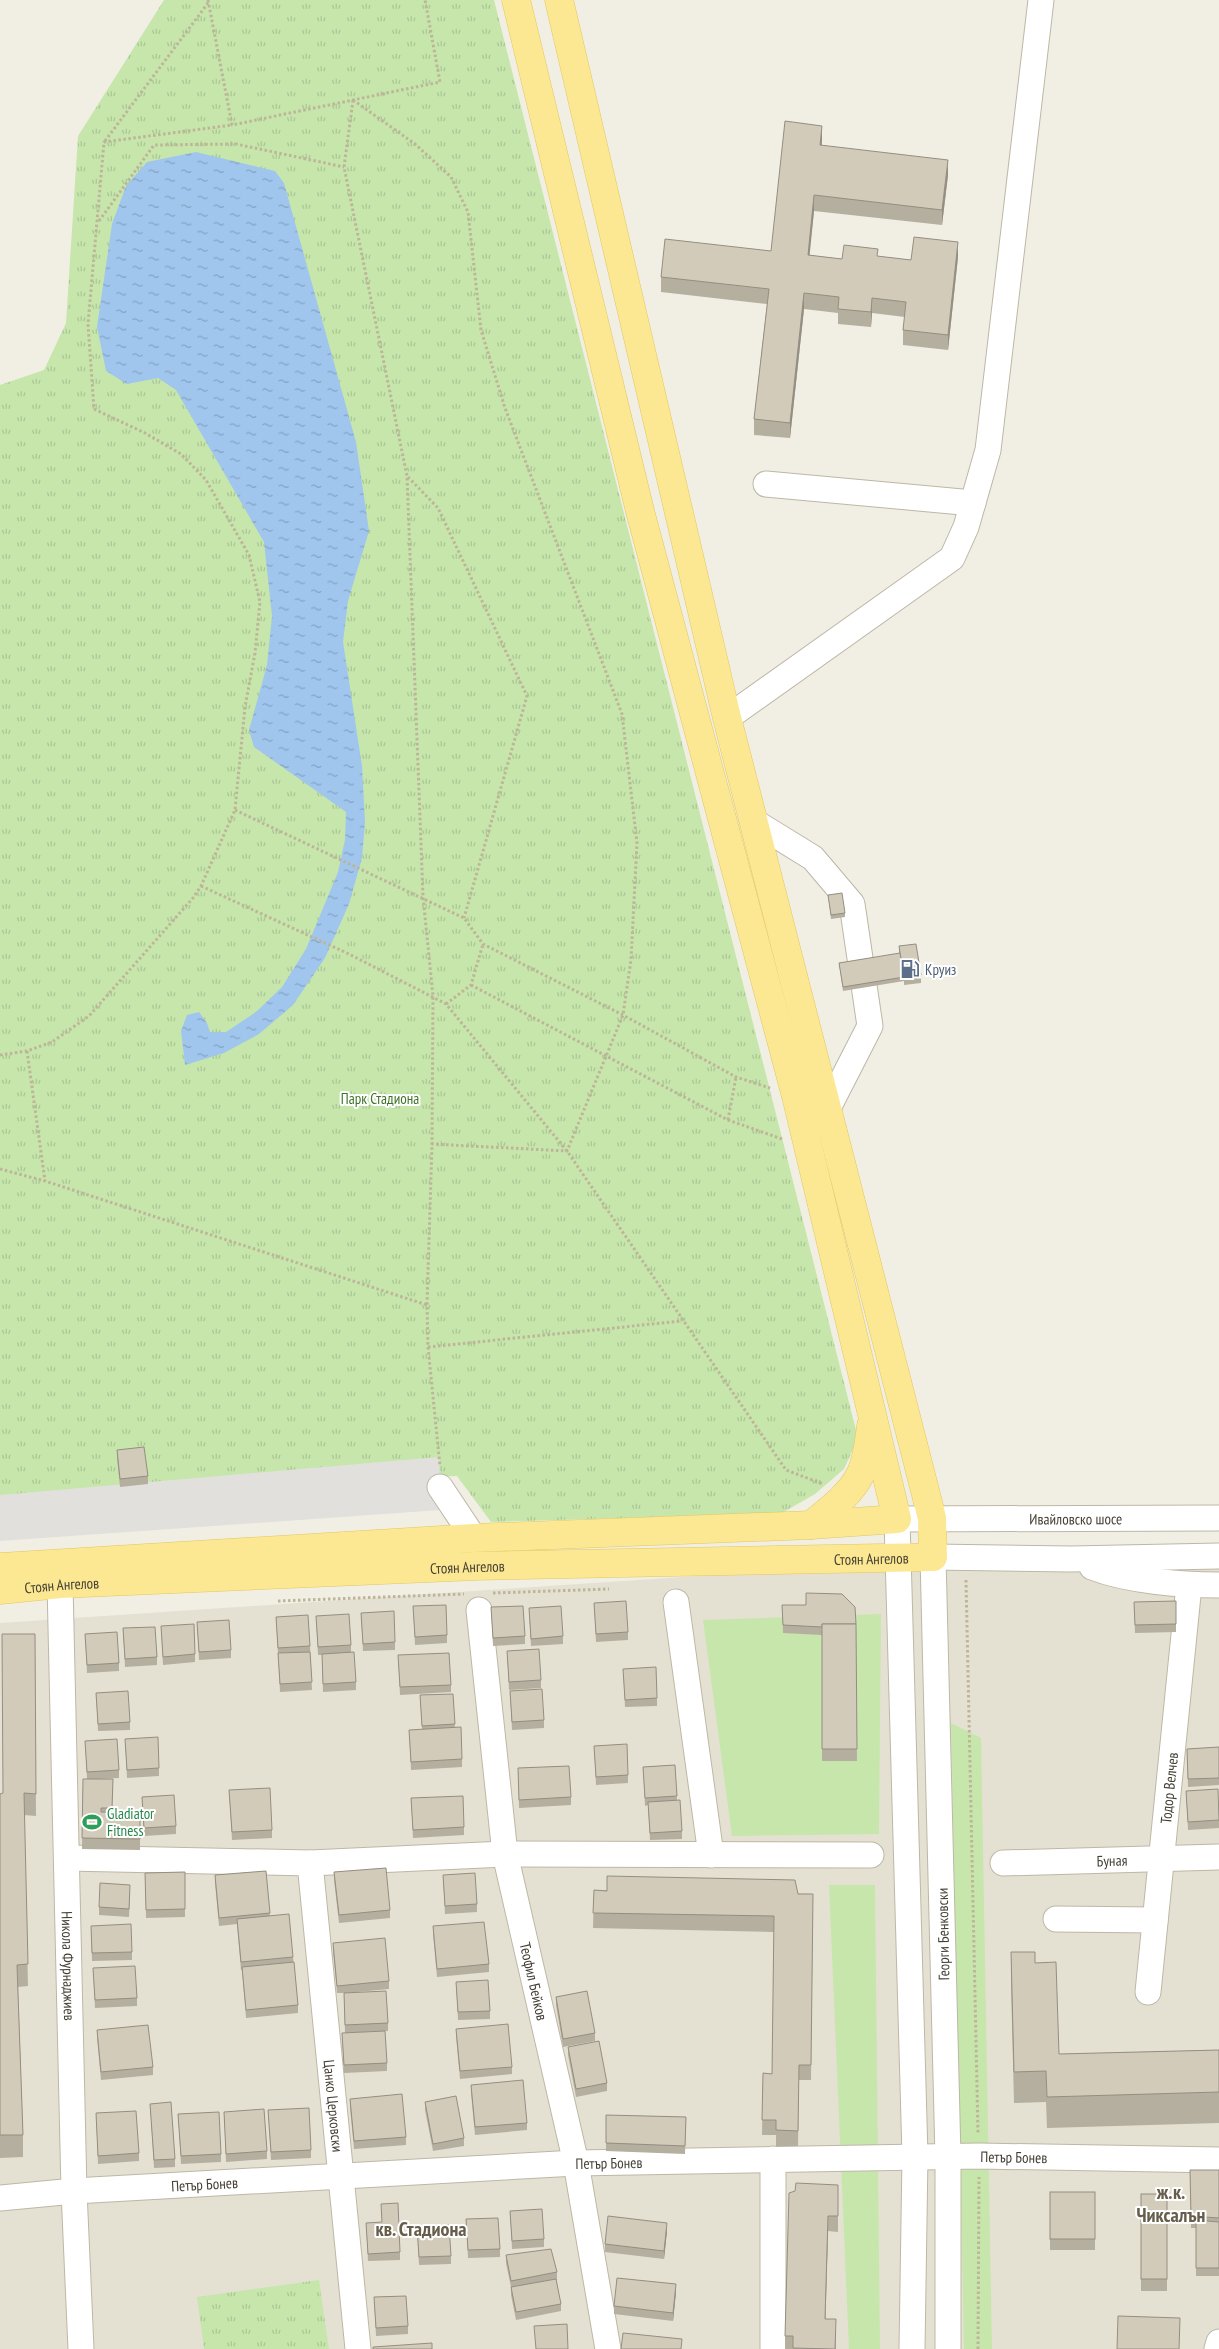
<svg xmlns="http://www.w3.org/2000/svg" width="1219" height="2349" font-family="'PT Sans Narrow',sans-serif">
<style>
.residential{fill:#e5e1d2}
.green{fill:#c6e6ac}
.park{fill:url(#park-tufts)}
.parking{fill:#e2e0dc}
.water{fill:url(#water-ripples)}
.lines{fill:none;stroke-linecap:round;stroke-linejoin:round}
.minor-casing{stroke:#bdb7a6;stroke-width:27}
.major-casing{stroke:#e1c762;stroke-width:29}
.path{stroke:#beb498;stroke-width:3;stroke-dasharray:2.5 2.5;stroke-linecap:butt}
.minor{stroke:#fff;stroke-width:25}
.major{stroke:#fce892;stroke-width:28}
.wall{fill:#b5af9f}
.shaded-wall{fill:#948e82}
.building{fill:#d3cbb9;stroke:#948e82}
.labels{text-anchor:middle;dominant-baseline:central;stroke-width:4;stroke-linejoin:round;paint-order:stroke}
.service-label{font-size:15px;fill:#4e5e75;stroke:#fff;text-anchor:start}
.park-label{font-size:15px;fill:#3e7329;stroke:#fff}
.street-label{font-size:15px;fill:#433f34;stroke:#fff}
.leisure-label{font-size:15px;fill:#27864d;stroke:#fff;text-anchor:start}
.district-label{font-size:20px;font-weight:bold;fill:#665e4b;stroke:#fff}
</style>
<defs>
<pattern id="park-tufts" width="24" height="20" patternUnits="userSpaceOnUse" patternTransform="scale(1.25)"><rect width="24" height="20" fill="#c6e6ac"/><path d="M3 7l-1-3M5 7V3M7 7l1-3M15 17l-1-3M17 17v-4M19 17l1-3" fill="none" stroke="#abc695"/></pattern>
<pattern id="water-ripples" width="26" height="14" patternUnits="userSpaceOnUse" patternTransform="scale(1.25)"><rect width="26" height="14" fill="#a0c6ee"/><path d="M2 4q2-2 4 0t4 0M15 11q2-2 4 0t4 0" fill="none" stroke="#84a2c2"/></pattern>
</defs>
<rect width="100%" height="100%" fill="#f1efe4"/>
<path class="residential" d="M1219 1550V2349H0V1623L890 1563Z"/>
<g class="green">
<path d="M881 1614 879 1834 732 1836 703 1620Z"/>
<path d="M951 1723 981 1738 992 2349H964Z"/>
<path d="M829 1885H875L880 2349H849Z"/>
</g>
<g class="park">
<path d="M164 0H494L858 1438 844 1469 815 1494 782 1513 491 1522 457 1476 0 1497V385L44 370 66 323 78 136Z"/>
<path d="M319 2280 329 2349H204L197 2297Z"/>
</g>
<path class="parking" d="M439 1457 440 1487 455 1509 0 1541V1495Z"/>
<path class="water" d="M196 152 275 171 284 183 356 442 369 531 348 601 343 642 362 766 365 822 362 858 349 904 325 958 293 1005 259 1034 224 1053 185 1065 181 1031 187 1015 199 1012 207 1023 210 1032H226L256 1012 282 987 306 949 338 872 345 840 346 812 254 747 249 730 267 665 272 616 264 542 176 390 158 378 127 384 106 371 97 327 112 224 126 186 147 162Z"/>
<g class="lines">
<g class="minor-casing">
<g id="minor">
<path d="M766 484 973 503"/>
<path d="M727 718 952 558 966 527 988 450 1041 0"/>
<path d="M753 821 813 858 852 904 870 1026 827 1110"/>
<path d="M440 1487 474 1538"/>
<path d="M1092 1567C1128 1581 1180 1585 1219 1585"/>
<path id="s1" d="M60 1584 74 2191 81 2349"/>
<path d="M676 1602 711 1855"/>
<path id="s2" d="M479 1610 505 1854 576 2163 608 2349"/>
<path d="M67 1858 310 1863 505 1854 871 1855"/>
<path id="s3" d="M310 1863 358 2349"/>
<path id="s4" d="M1003 1863 1219 1857"/>
<path d="M1056 1919 1155 1920"/>
<path id="s5" d="M1148 1992 1189 1585"/>
<path id="s6" d="M0 2198 74 2191 576 2163 979 2156 1219 2160"/>
<path d="M773 2349V2159"/>
<path id="s7" d="M912 2349 915 2156 897 1519 1219 1518"/>
<path d="M948 2349V2157L933 1557 1071 1559 1219 1556"/>
<path d="M1217 2349 1219 2342"/>
</g>
</g>
<g class="major-casing">
<g id="major">
<path d="M811 1525C828 1511 850 1495 860 1475 867 1461 869 1442 871 1426"/>
<path d="M0 1567 474 1538 811 1525 897 1519 796 1096 640 511 516 0"/>
<path id="s8" d="M0 1590 60 1584 476 1566 933 1557 932 1518 727 718 559 0"/>
</g>
</g>
<g class="path">
<path d="M208 0 232 125 440 82 425 0"/>
<path d="M353 100 344 167 407 476 423 897 433 996 432 1144 427 1305 428 1347 440 1466"/>
<path d="M353 100 415 144 451 177 468 212 481 330 505 408 622 714 637 843 631 960 623 1015 567 1151 432 1144"/>
<path d="M105 141 208 3"/>
<path d="M99 221 154 145 236 144 344 167"/>
<path d="M408 477 438 508 527 696 464 918"/>
<path d="M235 810 464 918 483 944 623 1015 736 1077 770 1088"/>
<path d="M201 886 349 954 446 1004 567 1151 786 1470 823 1484"/>
<path d="M471 985 728 1120 782 1139"/>
<path d="M446 1004 471 985 483 944"/>
<path d="M27 1051 45 1181"/>
<path d="M0 1055 27 1051 52 1042 89 1016 193 898 201 886 235 810 245 707 255 653 260 602 249 555 206 480 181 454 145 433 94 409 88 324 104 142 232 125"/>
<path d="M728 1120 736 1077"/>
<path d="M0 1169 45 1181 427 1305"/>
<path d="M428 1347 682 1321"/>
<path d="M966 1580 978 2133"/>
<path d="M493 1593 609 1589"/>
<path d="M278 1601 464 1594"/>
<path d="M978 2349 979 2177"/>
</g>
<use href="#minor" class="minor"/>
<use href="#major" class="major"/>
</g>
<g class="wall">
<path d="M822 141V145L948 175 942 225 814 211 809 255 842 259 878 257 911 260 958 257 948 350 903 345V330L905 317 872 313 871 327 838 324V313L804 309 790 438 754 435V419L767 304 661 292V277L771 251Z"/>
<path d="M828 895 845 913V917L831 919Z"/>
<path d="M899 946 921 975V983L904 985V981L843 991 839 963 899 954Z"/>
<path d="M117 1450 148 1476V1484L120 1487 117 1458Z"/>
<path d="M1176 1601V1632L1135 1633 1134 1602Z"/>
<path d="M594 1603 628 1632V1640L596 1642Z"/>
<path d="M782 1605 856 1624 857 1761H822V1635L783 1633Z"/>
<path d="M413 1606 447 1635V1643L415 1645Z"/>
<path d="M491 1607 525 1636V1644L493 1646Z"/>
<path d="M529 1608 563 1636V1644L531 1646Z"/>
<path d="M361 1613 395 1642V1650L363 1651Z"/>
<path d="M316 1616 351 1645V1652L356 1682V1690L323 1692 322 1655H318Z"/>
<path d="M276 1617 310 1646 312 1690 280 1692Z"/>
<path d="M197 1622 231 1650V1658L199 1660Z"/>
<path d="M161 1626 195 1654V1662L163 1665Z"/>
<path d="M123 1628 157 1657V1665L125 1667Z"/>
<path d="M35 1634 36 1816 24 1815 28 1986 18 1987 23 2135V2157L0 2158V1794L3 1793Z"/>
<path d="M85 1634 119 1663V1671L87 1673Z"/>
<path d="M507 1651 541 1680V1688L509 1690Z"/>
<path d="M398 1655 451 1685V1692L400 1695Z"/>
<path d="M623 1669 657 1698V1706L625 1707Z"/>
<path d="M510 1691 544 1720V1728L512 1730Z"/>
<path d="M96 1693 130 1722V1730L98 1731Z"/>
<path d="M453 1694 455 1728 462 1759V1767L411 1770 409 1730H422L420 1695Z"/>
<path d="M125 1739 159 1768V1776L127 1778Z"/>
<path d="M85 1741 119 1770V1778L98 1779H113L112 1813H140V1850L82 1849 83 1779H87Z"/>
<path d="M594 1746 628 1775V1783L596 1785Z"/>
<path d="M1219 1747V1785L1188 1787 1187 1749Z"/>
<path d="M675 1765 677 1800 682 1831V1839L650 1840 648 1805 645 1806 643 1767Z"/>
<path d="M518 1768 571 1797V1805L519 1808Z"/>
<path d="M229 1790 272 1830V1838L232 1840Z"/>
<path d="M1186 1791 1219 1807V1828L1188 1830Z"/>
<path d="M142 1797 176 1826V1834L144 1836Z"/>
<path d="M411 1798 464 1827V1835L413 1838Z"/>
<path d="M266 1871 270 1916 293 1957 298 2005V2013L246 2018 242 1970H241L237 1924 219 1926 215 1883V1875Z"/>
<path d="M185 1872V1917L146 1918 145 1873Z"/>
<path d="M334 1872 390 1910V1918L339 1923 334 1880Z"/>
<path d="M443 1875 477 1904V1912L445 1914Z"/>
<path d="M594 1890 813 1894 811 2080H799L798 2146H776V2135H762L763 2073 772 2074 774 1932 593 1928Z"/>
<path d="M130 1893 129 1917 99 1915V1907Z"/>
<path d="M91 1926 132 1952V1960L92 1961Z"/>
<path d="M433 1926 489 1964V1972L437 1977 433 1934Z"/>
<path d="M333 1943 389 1981V1989L346 1993 388 2023V2031L345 2033 344 1993H337L333 1951Z"/>
<path d="M1011 1952 1035 1963 1059 2054 1219 2050V2123L1047 2128 1046 2102 1014 2103 1011 1983Z"/>
<path d="M93 1968 137 1998V2006L95 2008Z"/>
<path d="M456 1982 490 2011V2019L458 2020Z"/>
<path d="M556 1997 595 2033V2041L563 2047 556 2005Z"/>
<path d="M456 2029 512 2067V2074L460 2079 456 2036Z"/>
<path d="M97 2030 153 2067V2075L101 2080 97 2038Z"/>
<path d="M342 2033 387 2063V2071L344 2073Z"/>
<path d="M568 2047 607 2083V2091L576 2097 568 2055Z"/>
<path d="M471 2085 527 2123V2130L475 2135 471 2093Z"/>
<path d="M350 2099 406 2137V2145L354 2149 350 2107Z"/>
<path d="M425 2102 464 2138V2146L433 2151 425 2110Z"/>
<path d="M150 2104 175 2159V2167L154 2168Z"/>
<path d="M268 2110 311 2150V2158L271 2160Z"/>
<path d="M224 2112 267 2151V2159L226 2162Z"/>
<path d="M96 2113 139 2153V2161L98 2164Z"/>
<path d="M178 2114 221 2154V2162L181 2164Z"/>
<path d="M606 2115 686 2117 685 2154 606 2151Z"/>
<path d="M1190 2170H1219V2276H1196V2228H1191Z"/>
<path d="M838 2185V2232L828 2231 825 2319 836 2335V2349H785V2336Z"/>
<rect x="1050" y="2192" width="45" height="58"/>
<rect x="1141" y="2194" width="26" height="97"/>
<path d="M510 2211 544 2239V2247L512 2249Z"/>
<path d="M466 2219 500 2249V2257L468 2258Z"/>
<path d="M366 2223 400 2252V2260L368 2261Z"/>
<path d="M417 2227 451 2256V2264L419 2265Z"/>
<path d="M667 2231 664 2259 605 2252V2244Z"/>
<path d="M506 2255 557 2272V2280H556L561 2304V2311L516 2320 511 2295V2287L506 2263Z"/>
<path d="M676 2292 673 2321 614 2314V2306Z"/>
<path d="M374 2297 408 2326V2334L376 2336Z"/>
</g>
<g class="shaded-wall">
<path d="M822 126V141L820 161V145Z"/>
<path d="M948 160V175L942 225V210Z"/>
<path d="M814 195V211L808 271V255Z"/>
<path d="M958 242V257L948 350V335Z"/>
<path d="M804 293V309L790 438V423Z"/>
<path d="M872 298V313L871 327V312Z"/>
<path d="M828 2216V2231L825 2335V2319Z"/>
<path d="M667 2223V2231L664 2259V2251Z"/>
<path d="M676 2284V2292L673 2321V2313Z"/>
</g>
<g class="building">
<path d="M785 121 822 126 820 145 948 160 942 210 814 195 808 255 842 259 844 245 878 249 877 256 911 260 914 237 958 242 948 335 903 330 906 302 872 298 871 312 838 309 839 297 804 293 790 423 754 419 769 289 661 277 665 239 771 251Z"/>
<path d="M842 893 845 913 831 915 828 895Z"/>
<path d="M916 944 921 975 904 978 899 946Z"/>
<path d="M900 953 904 977 843 987 839 963Z"/>
<path d="M144 1447 148 1476 120 1479 117 1450Z"/>
<path d="M806 1593 842 1594 855 1607 856 1624H822V1627L783 1625 782 1605H806Z"/>
<path d="M626 1601 628 1632 596 1634 594 1603Z"/>
<path d="M1176 1601V1624L1135 1625 1134 1602Z"/>
<path d="M446 1605 447 1635 415 1637 413 1606Z"/>
<path d="M523 1606 525 1636 493 1638 491 1607Z"/>
<path d="M561 1606 563 1636 531 1639 529 1608Z"/>
<path d="M394 1611 395 1642 363 1644 361 1613Z"/>
<path d="M349 1614 351 1645 318 1647 316 1616Z"/>
<path d="M308 1615 310 1646 278 1648 276 1617Z"/>
<path d="M229 1620 231 1650 199 1652 197 1622Z"/>
<path d="M194 1624 195 1654 163 1657 161 1626Z"/>
<path d="M822 1624H856L857 1749H822Z"/>
<path d="M155 1627 157 1657 125 1659 123 1628Z"/>
<path d="M117 1632 119 1663 87 1665 85 1634Z"/>
<path d="M2 1634H35L36 1794 24 1793 28 1964 17 1965 23 2135H0V1794L3 1793Z"/>
<path d="M539 1649 541 1680 509 1682 507 1651Z"/>
<path d="M310 1652 312 1682 280 1684 278 1653Z"/>
<path d="M354 1652 356 1682 323 1684 322 1654Z"/>
<path d="M449 1653 451 1685 400 1687 398 1655Z"/>
<path d="M656 1667 657 1698 625 1700 623 1669Z"/>
<path d="M542 1689 544 1720 512 1722 510 1691Z"/>
<path d="M128 1691 130 1722 98 1724 96 1693Z"/>
<path d="M453 1694 455 1724 422 1726 420 1695Z"/>
<path d="M461 1727 462 1759 411 1762 409 1730Z"/>
<path d="M158 1737 159 1768 127 1770 125 1739Z"/>
<path d="M117 1739 119 1770 87 1772 85 1741Z"/>
<path d="M627 1744 628 1775 596 1777 594 1746Z"/>
<path d="M1219 1747V1778L1188 1779 1187 1749Z"/>
<path d="M675 1765 677 1796 645 1798 643 1767Z"/>
<path d="M569 1766 571 1797 519 1800 518 1768Z"/>
<path d="M83 1779H113L112 1808H101V1812L140 1813V1839L82 1838Z"/>
<path d="M270 1788 272 1830 232 1832 229 1790Z"/>
<path d="M1218 1789 1219 1820 1188 1822 1186 1791Z"/>
<path d="M174 1795 176 1826 144 1828 142 1797Z"/>
<path d="M463 1796 464 1827 413 1830 411 1798Z"/>
<path d="M680 1800 682 1831 650 1833 648 1802Z"/>
<path d="M386 1868 390 1910 339 1915 334 1872Z"/>
<path d="M266 1871 270 1913 219 1918 215 1875Z"/>
<path d="M185 1872V1909L146 1910 145 1873Z"/>
<path d="M475 1873 477 1904 445 1906 443 1875Z"/>
<path d="M607 1876 795 1880 798 1894H813L811 2065H799L798 2131 776 2130V2120H762L763 2073 772 2074 774 1916 593 1913 594 1890 607 1891Z"/>
<path d="M100 1883 130 1885 129 1909 99 1907Z"/>
<path d="M289 1914 293 1957 241 1962 237 1919Z"/>
<path d="M484 1922 489 1964 437 1969 433 1926Z"/>
<path d="M131 1924 132 1952 92 1953 91 1926Z"/>
<path d="M385 1938 389 1981 337 1986 333 1943Z"/>
<path d="M1011 1952H1035V1963L1056 1962 1059 2054 1219 2050V2092L1047 2097 1046 2071 1014 2072Z"/>
<path d="M294 1962 298 2005 246 2010 242 1967Z"/>
<path d="M135 1966 137 1998 95 2000 93 1968Z"/>
<path d="M488 1980 490 2011 458 2012 456 1982Z"/>
<path d="M386 1991 388 2023 345 2025 344 1993Z"/>
<path d="M587 1991 595 2033 563 2039 556 1997Z"/>
<path d="M508 2024 512 2067 460 2071 456 2029Z"/>
<path d="M148 2025 153 2067 101 2072 97 2030Z"/>
<path d="M385 2031 387 2063 344 2065 342 2033Z"/>
<path d="M599 2041 607 2083 576 2089 568 2047Z"/>
<path d="M523 2080 527 2123 475 2127 471 2085Z"/>
<path d="M402 2094 406 2137 354 2141 350 2099Z"/>
<path d="M456 2096 464 2138 433 2144 425 2102Z"/>
<path d="M171 2102 175 2159 154 2160 150 2104Z"/>
<path d="M309 2108 311 2150 271 2152 268 2110Z"/>
<path d="M264 2109 267 2151 226 2154 224 2112Z"/>
<path d="M136 2111 139 2153 98 2156 96 2113Z"/>
<path d="M219 2112 221 2154 181 2156 178 2114Z"/>
<path d="M606 2115 686 2117 685 2146 606 2143Z"/>
<path d="M1190 2170H1219V2218L1191 2216Z"/>
<path d="M796 2183 838 2185V2216H828L825 2319H836L835 2349 793 2348V2336H785L789 2193 795 2191Z"/>
<rect x="1050" y="2192" width="45" height="47"/>
<rect x="1141" y="2194" width="26" height="85"/>
<path d="M398 2203 400 2252 368 2254 366 2223 382 2222 381 2204Z"/>
<path d="M542 2209 544 2239 512 2241 510 2211Z"/>
<path d="M608 2216 667 2223 664 2251 605 2244Z"/>
<path d="M498 2218 500 2249 468 2250 466 2219Z"/>
<path d="M1196 2220 1219 2222V2268H1196Z"/>
<path d="M449 2225 451 2256 419 2257 417 2227Z"/>
<path d="M551 2249 557 2272 511 2281 506 2255Z"/>
<path d="M617 2278 676 2284 673 2313 614 2306Z"/>
<path d="M556 2279 561 2304 516 2312 511 2287Z"/>
<path d="M406 2296 408 2326 376 2328 374 2297Z"/>
<path d="M1118 2316 1180 2318 1179 2349H1117Z"/>
<path d="M567 2324 568 2349H536L534 2326Z"/>
<path d="M623 2333 682 2339 681 2349H621Z"/>
<path d="M432 2343V2349H373V2347Z"/>
</g>
<defs>
<g id="fuel-bare" transform="scale(1.5)"><path d="M-5.5-6h7V0h2V4h1.3V-2.5L3-4.5l.8-.8L6-3V5H2.5V1h-1V6h-7ZM-4.2-4.7v3.2H.2V-4.7Z" fill="#5c6f8a" stroke="#fff" stroke-width="2.5" paint-order="stroke"/></g>
<g id="stadium-bare" transform="scale(1.5)"><path d="M0-5a6.5 5 0 1 0 0 10a6.5 5 0 1 0 0-10ZM-3.5-1.8h7v3.6h-7Z" fill="#2e9e5b" stroke="#fff" stroke-width="2.5" paint-order="stroke"/></g>
</defs>
<g fill-rule="evenodd">
<use href="#fuel-bare" x="910" y="969"/>
<use href="#stadium-bare" x="92" y="1822"/>
</g>
<g class="labels">
<g class="service-label">
<text x="925" y="969">Круиз</text>
</g>
<g class="park-label">
<text x="380" y="1098">Парк Стадиона</text>
</g>
<g class="street-label">
<text stroke="none"><textPath href="#s7" startOffset="1009">Ивайловско шосе</textPath></text>
<text stroke="none"><textPath href="#s8" startOffset="872">Стоян Ангелов</textPath></text>
<text stroke="none"><textPath href="#s8" startOffset="468">Стоян Ангелов</textPath></text>
<text stroke="none"><textPath href="#s8" startOffset="62">Стоян Ангелов</textPath></text>
<text stroke="none"><textPath href="#s5" startOffset="205">Тодор Велчев</textPath></text>
<text stroke="none"><textPath href="#s4" startOffset="109">Буная</textPath></text>
<text transform="translate(943 1934) rotate(-91)">Георги Бенковски</text>
<text stroke="none"><textPath href="#s1" startOffset="382">Никола Фурнаджиев</textPath></text>
<text stroke="none"><textPath href="#s2" startOffset="376">Теофил Бейков</textPath></text>
<text stroke="none"><textPath href="#s3" startOffset="244">Цанко Церковски</textPath></text>
<text stroke="none"><textPath href="#s6" startOffset="1015">Петър Бонев</textPath></text>
<text stroke="none"><textPath href="#s6" startOffset="610">Петър Бонев</textPath></text>
<text stroke="none"><textPath href="#s6" startOffset="205">Петър Бонев</textPath></text>
</g>
<g class="leisure-label">
<text x="107" y="1813">Gladiator<tspan x="107" dy="17">Fitness</tspan></text>
</g>
<g class="district-label">
<text x="1171" y="2192">ж.к.<tspan x="1171" dy="23">Чиксалън</tspan></text>
<text x="421" y="2229">кв. Стадиона</text>
</g>
</g>
</svg>
